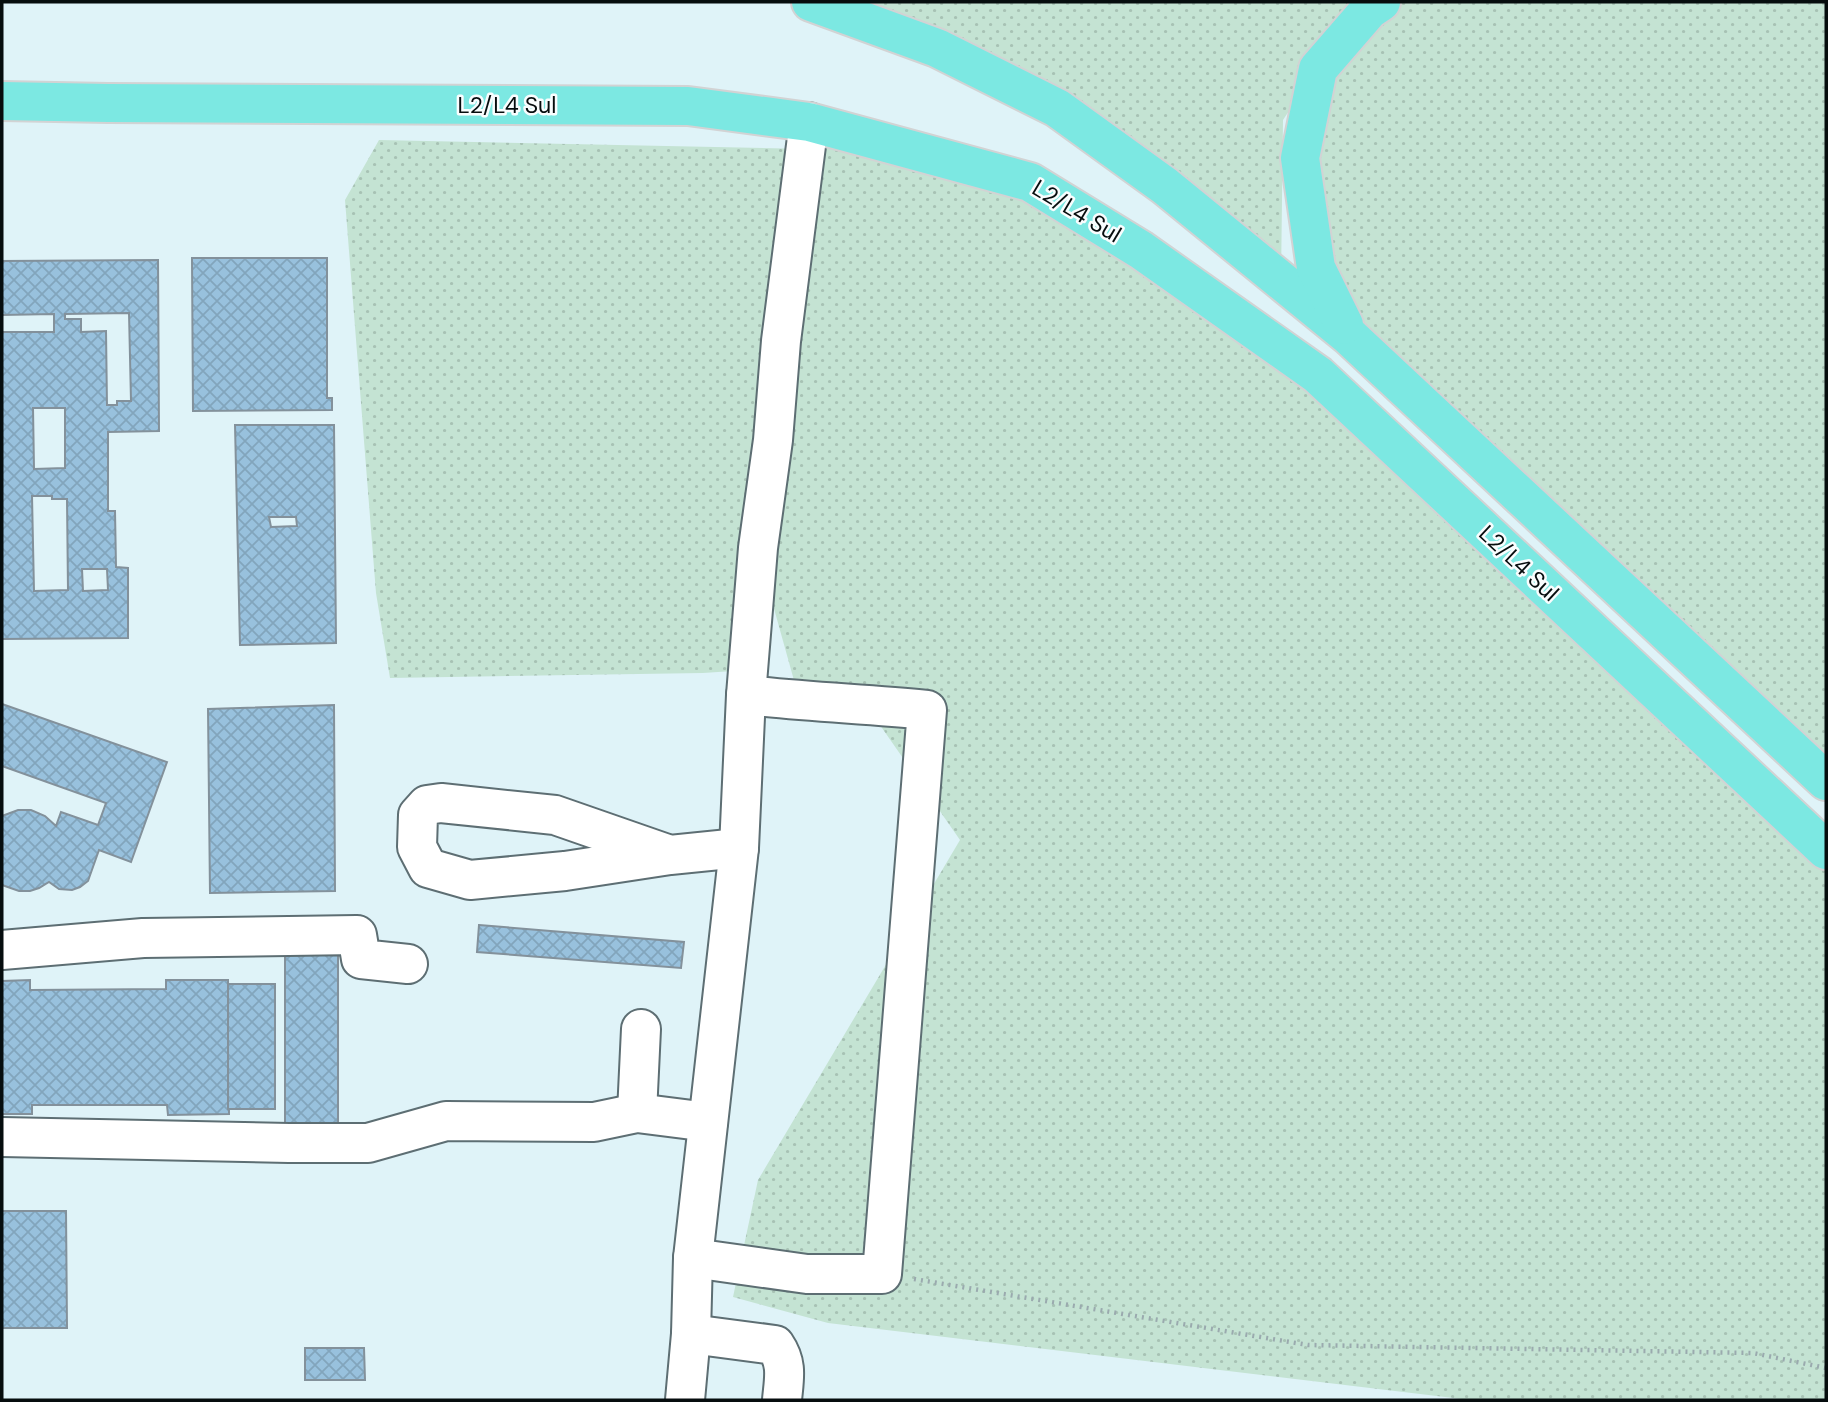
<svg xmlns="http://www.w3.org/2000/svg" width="1828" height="1402" font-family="'DM Sans',sans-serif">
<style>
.grass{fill:url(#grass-dots)}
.building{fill:url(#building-cross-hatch);stroke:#83919b;stroke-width:2;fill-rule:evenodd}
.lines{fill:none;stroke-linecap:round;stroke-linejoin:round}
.minor-casing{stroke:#5d6e73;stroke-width:42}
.major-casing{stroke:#d2d3d4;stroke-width:42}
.path{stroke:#9aaaae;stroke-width:4.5;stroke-dasharray:2 5;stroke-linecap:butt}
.minor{stroke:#fff;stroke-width:38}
.major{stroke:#7ce8e2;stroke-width:38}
.labels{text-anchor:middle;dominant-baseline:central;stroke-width:5;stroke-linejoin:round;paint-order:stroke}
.street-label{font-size:23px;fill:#060d0e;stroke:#f9fdfe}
</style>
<defs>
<pattern id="grass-dots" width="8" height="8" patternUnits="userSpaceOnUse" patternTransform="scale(1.75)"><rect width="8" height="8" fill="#c4e3d3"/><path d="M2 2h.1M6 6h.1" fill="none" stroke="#a7c2b4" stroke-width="1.8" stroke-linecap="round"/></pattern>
<pattern id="building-cross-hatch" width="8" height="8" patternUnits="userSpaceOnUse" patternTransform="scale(1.75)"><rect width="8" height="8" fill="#98c1dd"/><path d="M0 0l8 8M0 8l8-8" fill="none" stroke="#82a5bc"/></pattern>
</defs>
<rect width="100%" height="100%" fill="#dff3f8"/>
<g class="grass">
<path d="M811 2H1361L1283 120 1281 280 1057 108Z"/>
<path d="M1391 2H1826V783L1349 336 1316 268 1318 69Z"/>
<path d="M809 122 1030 182 1318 375 1826 852V1400H1470L828 1323 733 1297 758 1180 960 840 866 705 800 702 758 551 748 670 703 673 390 678 376 593 345 200 379 140 806 149Z"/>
</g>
<g class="building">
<path d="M192 258H327V398H332V410L193 411Z"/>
<path d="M158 260 159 431 108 432V511H115L116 567 128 568V638L2 639V332H54V314L2 315V261ZM129 313 131 401H117V405H107L106 331 81 332V319H65V314ZM33 408H65V468L34 469ZM32 496H52V499H67L68 590 34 591ZM82 569H107L108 590 83 591Z"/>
<path d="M235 425H334L336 643 240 645ZM269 517H296L297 526 271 527Z"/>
<path d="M2 704 167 762 131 862 99 850 88 881 80 887 72 890 59 889 49 882 39 888 30 891H19L2 885V816L18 810H31L45 816 56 826 61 812 98 825 106 803 2 766Z"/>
<path d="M334 705 335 891 210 893 208 709Z"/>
<path d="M479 925 684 942 681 968 477 952Z"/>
<rect x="285" y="938" width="53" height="189"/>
<path d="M30 980V990L166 989V980H228L229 1114 168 1115 167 1105H32V1114H2V981Z"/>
<rect x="228" y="984" width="47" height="125"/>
<path d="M2 1211H66L67 1328H2Z"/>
<path d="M305 1348H364L365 1380H305Z"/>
</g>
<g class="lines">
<g class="minor-casing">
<g id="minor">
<path d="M670 855 555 815 441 803 427 805 418 815 417 847 428 868 470 880 565 871 670 855 739 848"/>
<path d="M2 950 143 938 357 935 361 959 408 964"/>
<path d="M637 1113 641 1029"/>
<path d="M2 1137 289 1143H368L446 1121 594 1122 637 1113 708 1122"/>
<path d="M693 1258 807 1274H882L927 710C867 704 806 702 746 695"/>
<path d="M691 1334 775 1345C788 1364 784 1378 782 1400"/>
<path d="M685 1400 691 1334 693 1258 739 848 746 695 758 548 773 440 781 341 809 122"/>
</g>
</g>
<g class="major-casing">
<g id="major">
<path d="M811 2 937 48 1057 108 1165 186 1349 336 1826 781"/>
<path d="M2 101 108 103 688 106 809 122 1030 182 1141 250 1318 375 1826 850"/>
<path d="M1344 325 1316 268 1300 158 1318 69 1369 10 1381 2"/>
</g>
</g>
<path class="path" d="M914 1279 1308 1345 1753 1353 1826 1368"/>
<use href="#minor" class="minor"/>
<use href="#major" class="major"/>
</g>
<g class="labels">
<g class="street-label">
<text x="507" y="105">L2/L4 Sul</text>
<text transform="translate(1077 211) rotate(31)">L2/L4 Sul</text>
<text transform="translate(1519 563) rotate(43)">L2/L4 Sul</text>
</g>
</g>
<rect width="1828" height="1402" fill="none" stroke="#060d0e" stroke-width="7"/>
</svg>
